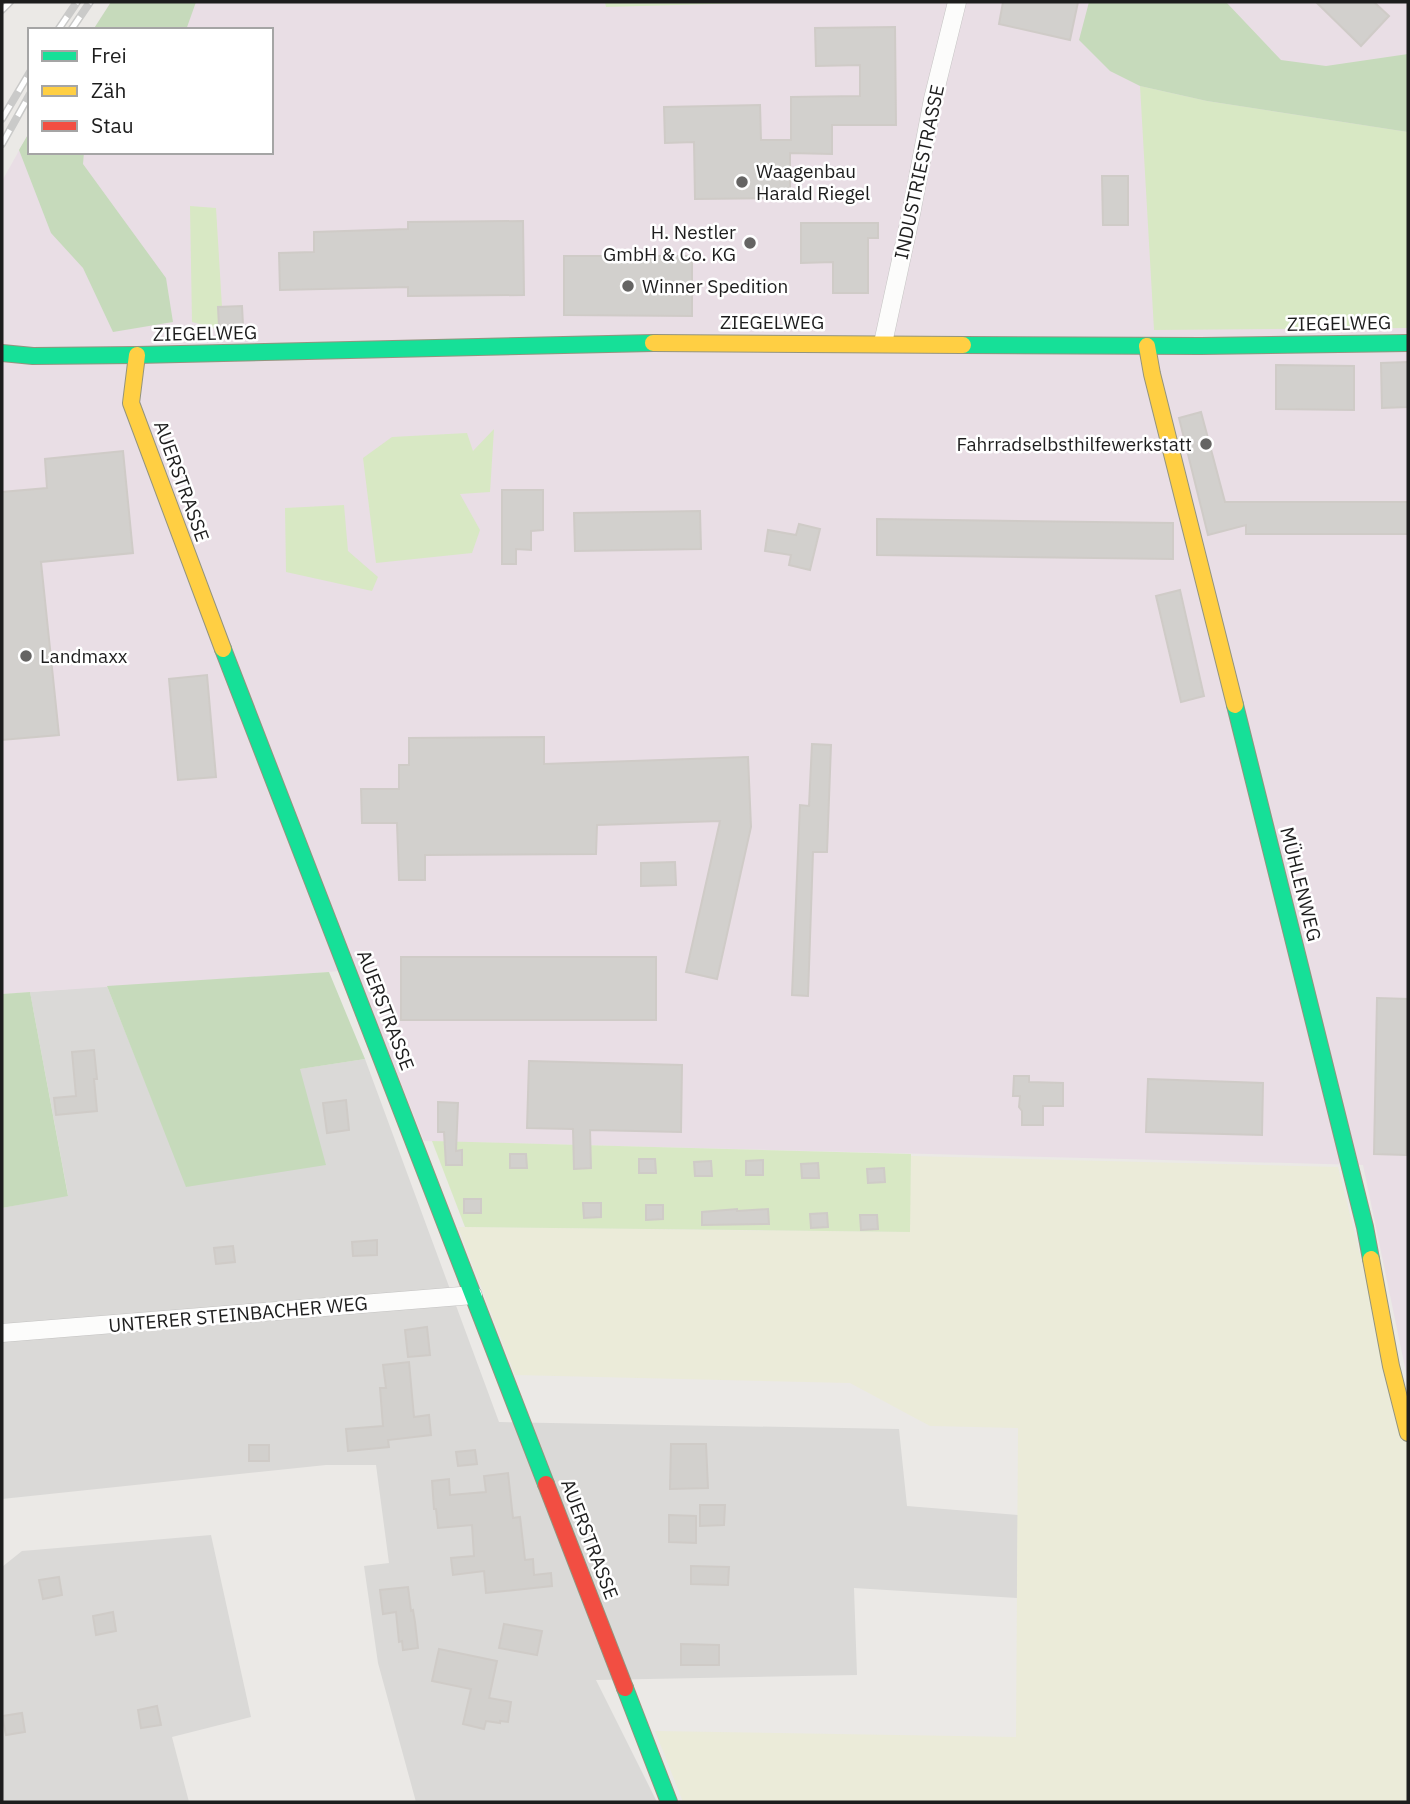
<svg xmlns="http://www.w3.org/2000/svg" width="1410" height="1804" font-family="'IBM Plex Sans',sans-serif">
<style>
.residential{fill:#dad9d7}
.industrial{fill:#e9dee5}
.farmland{fill:#ebebd9}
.grass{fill:#d8e8c4}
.forest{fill:#c6dabb}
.building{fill:#d2d0cd;stroke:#cfcbc7;stroke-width:2}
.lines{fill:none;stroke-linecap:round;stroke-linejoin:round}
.street-casing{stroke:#c4c3c2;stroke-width:19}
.fast-casing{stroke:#93947e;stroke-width:18}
.slow-casing{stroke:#93947e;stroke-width:18}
.jam-casing{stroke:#93947e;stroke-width:18}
.street{stroke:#fcfcfb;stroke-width:18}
.fast{stroke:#16e098;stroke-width:16}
.slow{stroke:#ffcf43;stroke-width:16}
.jam{stroke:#f24e42;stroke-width:16}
.rail-casing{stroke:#cacac9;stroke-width:8}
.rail{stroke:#fff;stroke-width:5;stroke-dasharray:16;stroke-linecap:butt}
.poi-dot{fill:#656463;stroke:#fff;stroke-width:2.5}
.labels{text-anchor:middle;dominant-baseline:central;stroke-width:5;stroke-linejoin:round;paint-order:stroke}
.poi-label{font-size:19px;fill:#1d1d1d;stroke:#fff;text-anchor:start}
.street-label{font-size:19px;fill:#1d1d1d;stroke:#fff}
</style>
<rect width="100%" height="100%" fill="#ebe9e6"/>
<g class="residential">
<path d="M107 986 187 1187 299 1069 365 1059 499 1422 899 1429 907 1506 1018 1515 1017 1598 854 1588 857 1675 596 1680 657 1802H416L378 1663 364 1566 389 1563 376 1465H326L2 1499V1208L68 1195 30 992Z"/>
<path d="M211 1535 251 1717 172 1737 189 1802H2V1567L22 1551Z"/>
</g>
<path class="industrial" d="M111 2H1408V1382L1363 1165 424 1141 356 970 2 994V181L30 131V152H271V30H93Z"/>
<path class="farmland" d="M911 1156 1338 1167 1408 1445V1802H683L655 1731 1016 1737 1018 1428 930 1426 850 1383 515 1375 458 1227 909 1232Z"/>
<g class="grass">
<path d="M605 2H780L606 7Z"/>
<path d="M1140 86 1207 101 1408 132V328L1154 330Z"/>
<path d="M190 206 216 208 222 307 218 329 192 322Z"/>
<path d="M494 429 490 492 460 494 480 530 472 553 376 563 363 458 392 437 467 433 473 451Z"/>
<path d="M344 505 348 551 378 577 372 591 286 572 285 508Z"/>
<path d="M432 1141 911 1154 910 1232 465 1227Z"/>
</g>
<g class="forest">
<path d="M111 2H196L186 30H93Z"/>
<path d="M1089 2H1226L1281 60 1326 66 1408 54V132L1207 101 1140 86 1110 71 1079 40Z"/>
<path d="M30 131V152H84L83 164 166 278 173 322 113 332 83 268 51 233 19 150Z"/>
<path d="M329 972 365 1059 300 1069 326 1165 186 1187 107 986Z"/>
<path d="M30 992 68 1196 2 1208V994Z"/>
</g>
<g class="building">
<path d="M1003 2H1078L1070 40 999 24Z"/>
<path d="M1316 2H1374L1389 16 1361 46Z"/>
<path d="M895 27 896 125H832V154L790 153V198L695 199 694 142 665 143 664 107 760 105 761 140H791V97L860 96V65L816 66 815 28Z"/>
<path d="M1102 176H1128V225H1103Z"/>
<path d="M523 221 524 295 408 296V287L280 290 279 253 314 252V232L408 229V222Z"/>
<path d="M801 223H878V238H868V293H833V262L801 263Z"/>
<path d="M564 256H692V316L564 315Z"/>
<path d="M242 306 243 325 219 326 218 307Z"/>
<path d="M1408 362V407L1382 408 1381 363Z"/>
<path d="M1276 365 1354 366V410L1276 409Z"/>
<path d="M1201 412 1225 502H1408V534H1246V525L1208 535 1179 418Z"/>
<path d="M123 451 133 553 41 562 59 735 2 740V492L47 488 45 459Z"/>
<path d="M502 490H543V530L531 531V550L516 549V564H502Z"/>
<path d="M700 511 701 549 575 551 574 513Z"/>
<path d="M877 519 1173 523V559L877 555Z"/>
<path d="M799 524 820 529 810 570 789 565 791 555 765 551 768 530 796 535Z"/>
<path d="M1180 590 1204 696 1181 702 1156 596Z"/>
<path d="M207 675 216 777 178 780 169 679Z"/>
<path d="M544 737V764L748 757 751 827 717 979 686 972 720 821 597 825 596 854 425 855V880H399L397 823H362L361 789H399V765H409V738Z"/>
<path d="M812 744 831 745 827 852H813L808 996 792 995 800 805 809 806Z"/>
<path d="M675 862 676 885 641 886V863Z"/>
<rect x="401" y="957" width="255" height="63"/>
<path d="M1377 998 1408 999 1406 1155 1374 1154Z"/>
<path d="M94 1050 97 1079H94L97 1111 56 1115 54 1098 76 1096 72 1052Z"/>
<path d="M529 1061 682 1065 681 1132 590 1130 591 1168 574 1169 573 1129 527 1128Z"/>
<path d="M1014 1076H1029V1082L1063 1083V1106H1043V1125H1022V1111L1019 1107 1020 1096H1013Z"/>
<path d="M1148 1079 1263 1083 1262 1135 1146 1132Z"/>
<path d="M346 1100 349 1130 327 1133 323 1103Z"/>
<path d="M438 1102 458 1103 456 1151 462 1150V1165H446L444 1132H438Z"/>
<path d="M510 1154H526L527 1168H510Z"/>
<path d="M639 1159H655L656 1173H639Z"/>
<path d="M763 1160V1175H746V1161Z"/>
<path d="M711 1161 712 1176H695L694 1162Z"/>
<path d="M818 1163 819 1178H802L801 1164Z"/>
<path d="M884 1168 885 1182 868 1183 867 1169Z"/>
<rect x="464" y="1199" width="17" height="14"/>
<path d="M583 1203H601V1217L584 1218Z"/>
<path d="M646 1205H663V1219L646 1220Z"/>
<path d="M737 1209V1211L768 1209 769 1224 702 1225V1212Z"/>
<path d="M827 1213 828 1227 811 1228 810 1214Z"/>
<path d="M860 1215H877L878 1229 861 1230Z"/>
<path d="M377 1240V1255L353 1256 352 1242Z"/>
<path d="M233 1246 235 1262 216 1264 214 1248Z"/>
<path d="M427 1327 430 1355 408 1357 405 1330Z"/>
<path d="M409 1362 414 1417 429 1415 431 1435 388 1440 389 1447 348 1451 346 1429 383 1426 380 1388H386L383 1365Z"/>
<path d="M671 1444H706L708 1488 670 1489Z"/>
<rect x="249" y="1445" width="20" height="16"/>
<path d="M475 1450 477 1464 458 1466 456 1452Z"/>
<path d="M508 1473 513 1518 520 1517 525 1560 533 1559 534 1575 551 1573 552 1586 486 1593 484 1571 453 1575 451 1558 474 1556 472 1525 438 1528 436 1509H434L432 1481 449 1479 450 1495 486 1492 484 1476Z"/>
<path d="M700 1505H725L724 1525 700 1526Z"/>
<path d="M669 1515 696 1516V1543L669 1542Z"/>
<path d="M691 1566 729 1567 728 1585 691 1584Z"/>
<path d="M59 1577 62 1595 43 1599 39 1580Z"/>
<path d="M408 1587 411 1611 413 1610 415 1622 418 1648 403 1650 402 1641 399 1642 396 1612 383 1614 380 1590Z"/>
<path d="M113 1612 116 1631 96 1635 93 1616Z"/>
<path d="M504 1624 542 1631 537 1655 499 1648Z"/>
<path d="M681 1644 719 1645V1665H681Z"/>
<path d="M439 1649 497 1661 489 1698 511 1702 508 1722 500 1721V1723L486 1721 484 1729 463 1724 471 1689 432 1681Z"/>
<path d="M157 1706 161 1725 141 1728 138 1710Z"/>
<path d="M22 1713 25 1732 6 1735 2 1716Z"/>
</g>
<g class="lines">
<g class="street-casing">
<g id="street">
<path d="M883 343 911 214 933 99 957 2"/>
<path d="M2 1333 473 1295"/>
</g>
</g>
<g class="fast-casing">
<g id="fast">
<path d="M963 345 1201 346 1408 343"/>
<path d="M2 353 33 356 137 355 653 343"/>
<path d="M223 649 546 1484"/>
<path d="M1235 705 1365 1227 1371 1259"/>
<path d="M625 1688 669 1802"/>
</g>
</g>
<g class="slow-casing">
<g id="slow">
<path d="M653 343 963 345"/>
<path d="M1147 346 1152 374 1235 705"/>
<path d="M137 355 131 403 223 649"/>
<path d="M1371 1259 1391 1366 1408 1433"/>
</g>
</g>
<g class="jam-casing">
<path id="jam" d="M546 1484 625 1688"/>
</g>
<use href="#street" class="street"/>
<use href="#fast" class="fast"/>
<use href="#slow" class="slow"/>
<use href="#jam" class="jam"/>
<g class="rail-casing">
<g id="rail">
<path d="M2 10 10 2"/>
<path d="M58 30 77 2"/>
<path d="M71 30 90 2"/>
<path d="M2 119 30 72"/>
<path d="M2 144 30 94"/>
</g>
</g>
<use href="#rail" class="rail"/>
</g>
<g class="poi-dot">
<circle cx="742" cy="182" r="7"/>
<circle cx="750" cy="243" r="7"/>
<circle cx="628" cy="286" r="7"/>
<circle cx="1206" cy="444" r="7"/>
<circle cx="26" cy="656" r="7"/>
</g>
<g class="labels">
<g class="poi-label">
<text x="756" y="171">Waagenbau<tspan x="756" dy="22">Harald Riegel</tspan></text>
<text x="736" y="232" text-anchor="end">H. Nestler<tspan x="736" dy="22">GmbH &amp; Co. KG</tspan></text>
<text x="642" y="286">Winner Spedition</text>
<text x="1192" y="444" text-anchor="end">Fahrradselbsthilfewerkstatt</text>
<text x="40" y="656">Landmaxx</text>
</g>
<g class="street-label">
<text transform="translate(919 172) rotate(-78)">INDUSTRIESTRASSE</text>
<text x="772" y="322">ZIEGELWEG</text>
<text transform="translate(1339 323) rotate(-1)">ZIEGELWEG</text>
<text transform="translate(205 333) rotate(-1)">ZIEGELWEG</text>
<text transform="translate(182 481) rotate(70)">AUERSTRASSE</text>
<text transform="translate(1301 884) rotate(76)">MÜHLENWEG</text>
<text transform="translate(386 1010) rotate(69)">AUERSTRASSE</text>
<text transform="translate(238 1314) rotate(-5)">UNTERER STEINBACHER WEG</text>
<text transform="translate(590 1539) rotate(69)">AUERSTRASSE</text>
</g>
</g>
<rect width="1410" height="1804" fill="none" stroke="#1d1d1d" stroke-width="7"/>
<rect x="28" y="28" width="245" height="126" fill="#ffffff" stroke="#a5a5a5" stroke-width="2"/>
<rect x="42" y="51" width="35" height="10" fill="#16e098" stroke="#a5a5a5" stroke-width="2"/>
<text x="91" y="63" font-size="21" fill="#1d1d1d">Frei</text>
<rect x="42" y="86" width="35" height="10" fill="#ffcf43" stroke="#a5a5a5" stroke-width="2"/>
<text x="91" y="98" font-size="21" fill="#1d1d1d">Zäh</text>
<rect x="42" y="121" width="35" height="10" fill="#f24e42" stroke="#a5a5a5" stroke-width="2"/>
<text x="91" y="133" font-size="21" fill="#1d1d1d">Stau</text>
</svg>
